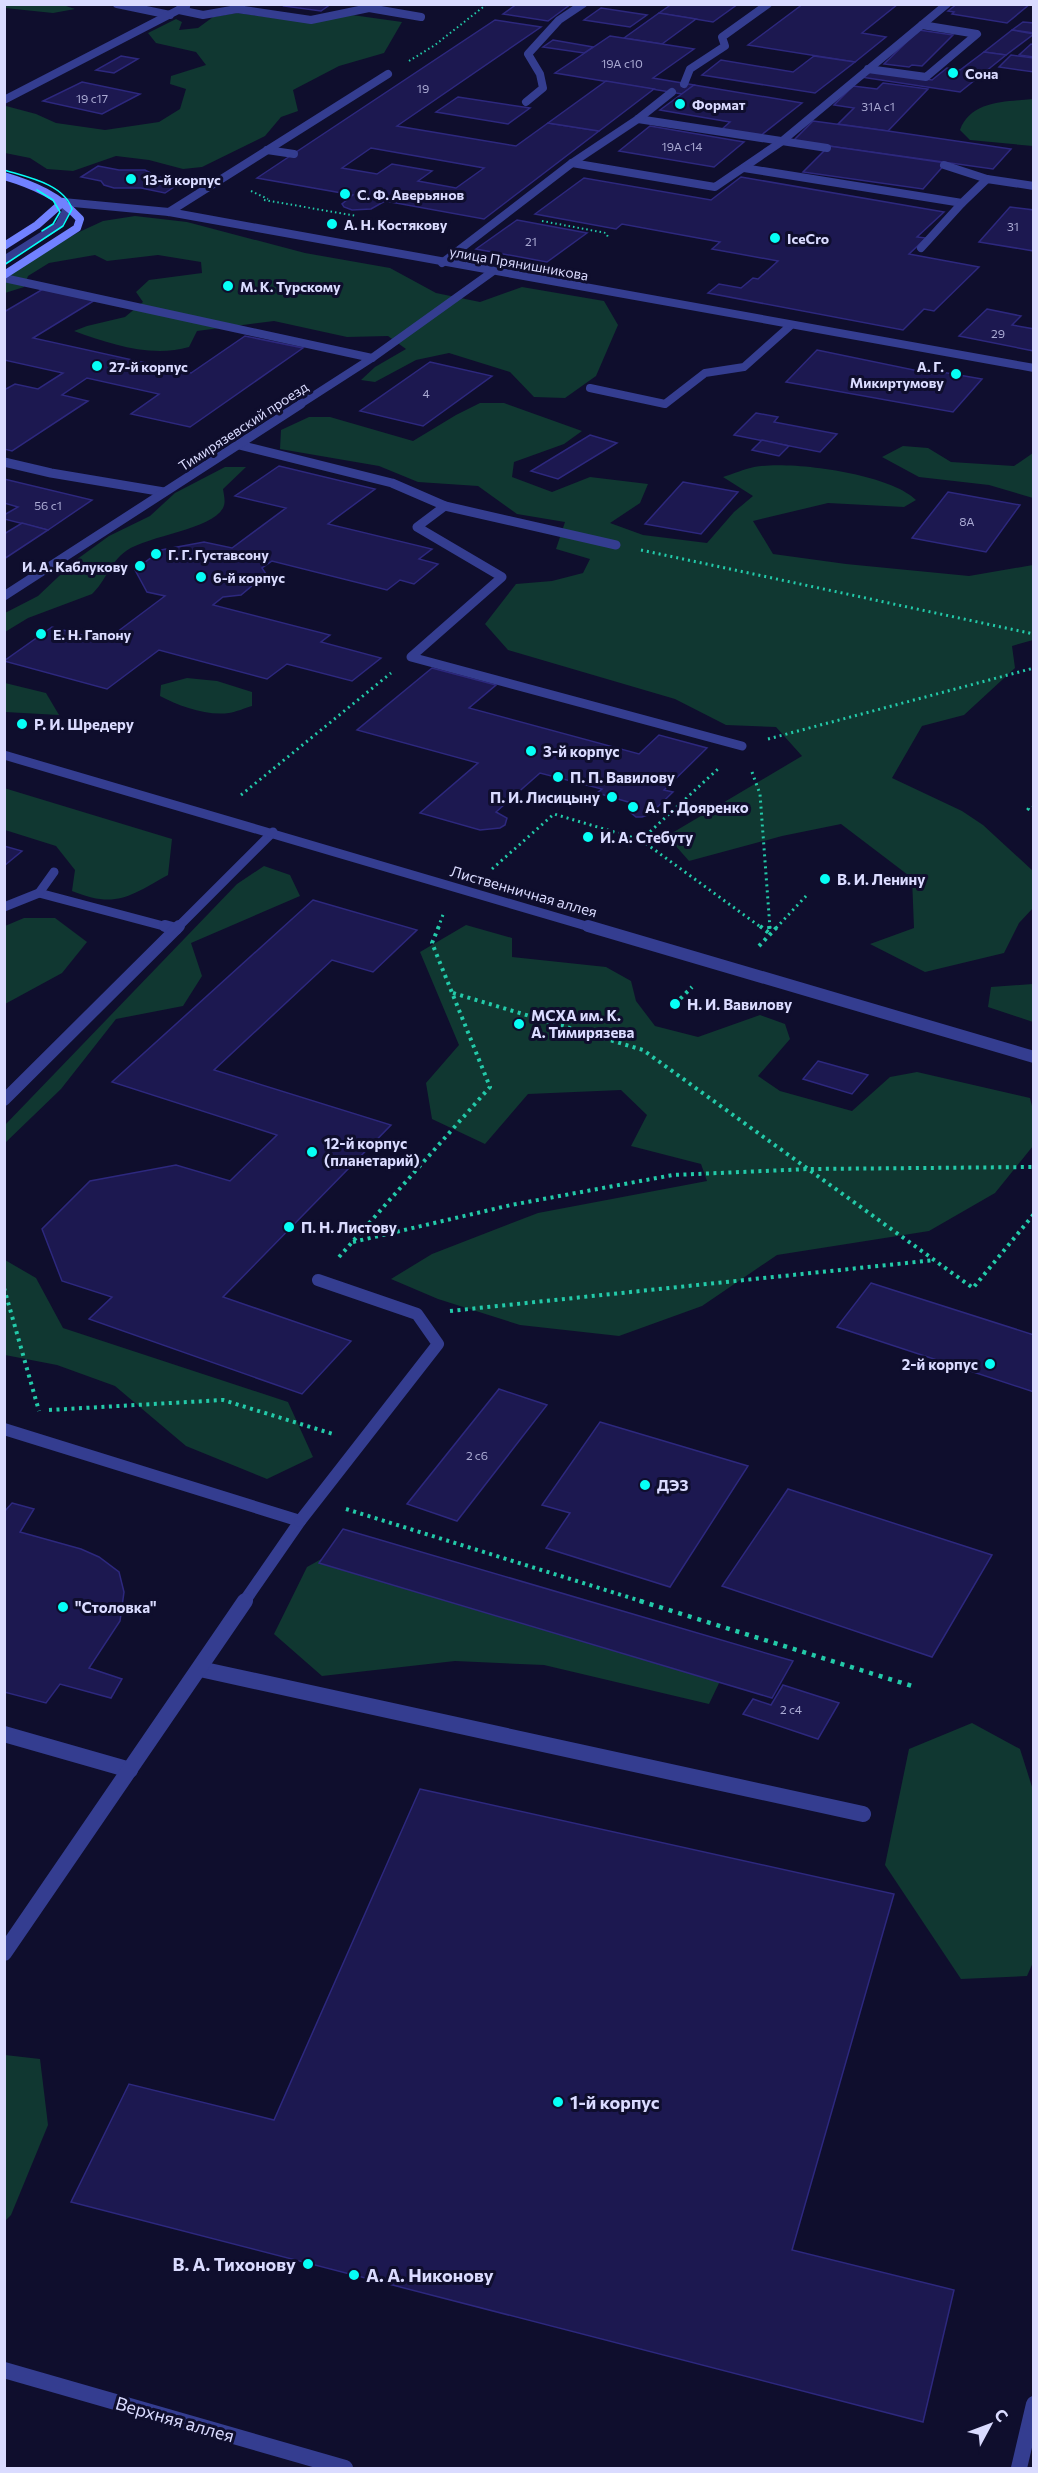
<svg xmlns="http://www.w3.org/2000/svg" width="1038" height="2473" font-family="Commissioner,sans-serif">
<style>
.green{fill:#103731}
.building{fill:#1c1850;stroke:#2d287e;stroke-width:1.5;fill-rule:evenodd}
.lines{fill:none;stroke-linecap:round;stroke-linejoin:round}
.path-far3{stroke:#23caa9;stroke-width:2;stroke-dasharray:1.5 3;stroke-linecap:butt}
.path-far2{stroke:#23caa9;stroke-width:3;stroke-dasharray:2 4;stroke-linecap:butt}
.path-far1{stroke:#23caa9;stroke-width:4;stroke-dasharray:3 4.5;stroke-linecap:butt}
.path{stroke:#23caa9;stroke-width:4.5;stroke-dasharray:4 6;stroke-linecap:butt}
.lane-far3{stroke:#343d90;stroke-width:8}
.lane-far2{stroke:#343d90;stroke-width:9}
.lane-far1{stroke:#343d90;stroke-width:12}
.lane{stroke:#343d90;stroke-width:16}
.street-far3{stroke:#343d90;stroke-width:8}
.street-far2{stroke:#343d90;stroke-width:9}
.street-far1{stroke:#343d90;stroke-width:12}
.street{stroke:#343d90;stroke-width:16}
.secondary{stroke:#7181ff;stroke-width:8}
.tram{stroke:#06fff6;stroke-width:1.5}
.poi-dot{fill:#06fff6;stroke:#0f0e2d;stroke-width:2}
.labels{text-anchor:middle;dominant-baseline:central;stroke-width:6;stroke-linejoin:round;paint-order:stroke}
.number-label{font-size:12px;fill:#aaaad3}
.far-poi-label{font-size:14px;font-weight:bold;fill:#dadbff;stroke:#0f0e2d;text-anchor:start}
.far-street-label{font-size:14px;fill:#dadbff;stroke:#0f0e2d}
.poi-label{font-size:15px;font-weight:bold;fill:#dadbff;stroke:#0f0e2d;text-anchor:start}
.street-label{font-size:15px;fill:#dadbff;stroke:#0f0e2d}
.near-poi-label{font-size:18px;font-weight:bold;fill:#dadbff;stroke:#0f0e2d;text-anchor:start}
.near-street-label{font-size:18px;fill:#dadbff;stroke:#0f0e2d}
</style>
<rect width="100%" height="100%" fill="#0f0e2d"/>
<g class="green">
<path d="M4 5H63L75 9 53 13 5 8Z"/>
<path d="M237 13 308 22 352 15 402 22 384 53 339 66 293 90 298 111 281 117 265 136 202 167 183 169 149 160 116 156 73 171 47 169 30 158 5 153 6 106 36 114 56 123 105 130 159 122 180 109 186 89 170 84 171 76 206 65 196 52 156 43 148 33 176 19 182 22 179 30 198 28 213 17Z"/>
<path d="M1033 99V146L970 140 960 130C971 100 1007 102 1033 99Z"/>
<path d="M135 216 187 222 305 253 390 268 436 293 480 302 522 287 604 301 618 325 596 376 565 398 534 397 510 372 449 353 416 360 375 382 361 380 375 367 406 349 388 336 347 337 274 321 197 331 189 347C151 358 110 344 74 331L87 326 125 317 143 302 136 292 149 280 202 273 201 262 158 255 107 261 95 255 49 263 28 276 24 287 5 293 4 281 11 272 77 233 103 221Z"/>
<path d="M480 403H504L582 431 564 444 514 462 512 477 552 492 590 477 648 484 640 503 610 523 643 535 707 543 734 512 753 496 723 477C733 474 744 469 754 467 790 460 891 474 916 500L904 507 828 503 753 521 773 554 846 564 969 576 1033 565V640L1012 646 1015 668 964 715 922 726 892 778 962 811 983 825 1033 871V908L1019 923 1004 953 925 972 870 944 914 928 912 878 841 824 782 836 689 861 667 836 802 756 776 727 726 725 675 699 508 650 485 624 516 584 552 581 583 573 590 559 556 549 565 522 517 514 478 486 418 482 379 466 280 449 281 430 309 417H330L413 441 456 415Z"/>
<path d="M903 446 928 448 951 462 1014 466 1033 453V498L989 485 919 477 882 457Z"/>
<path d="M225 467H246L223 489C224 496 226 502 223 508 211 530 149 535 126 551 110 562 106 581 92 594L28 618 5 632V613L38 596 76 560 109 536 150 516 175 493Z"/>
<path d="M187 678 217 681 252 692V706C245 708 236 712 229 713 206 716 179 706 160 696L161 685Z"/>
<path d="M5 683 46 693 59 715 5 712Z"/>
<path d="M4 788 172 839 168 875C130 896 116 909 72 891L75 870 56 846 5 830Z"/>
<path d="M264 866 290 875 300 896 191 943 202 976 183 1006 116 1019 61 1089 5 1143V1125L237 884Z"/>
<path d="M24 918H55L87 942 62 973 5 1004V926Z"/>
<path d="M466 925 512 938V957L606 967 631 981 636 1001 655 1026 698 1037 760 1015 785 1024 790 1039 758 1076 780 1091 852 1111 890 1077 917 1072 1030 1098 1033 1110V1146L995 1193 929 1231 777 1255 702 1306 619 1336 520 1325 438 1299 391 1279 432 1254 538 1213 707 1181 701 1164 631 1146 647 1115 621 1090 528 1094 485 1144 432 1119 426 1083 459 1045 420 952Z"/>
<path d="M1033 984V1022L988 1007 991 987Z"/>
<path d="M5 1260 36 1278 63 1328 288 1402 313 1457 267 1479 186 1446 115 1386 57 1365 5 1355Z"/>
<path d="M352 1542 721 1679 709 1704 544 1665 455 1661 322 1676 274 1634 307 1567Z"/>
<path d="M972 1723 1020 1749 1033 1790 1034 1960 1027 1976 961 1979 885 1865 909 1749Z"/>
<path d="M5 2055 40 2059 48 2125 11 2215 5 2221Z"/>
</g>
<g class="building">
<path d="M286 4H331L321 11 284 6Z"/>
<path d="M517 4H571L548 21 503 14Z"/>
<path d="M672 4H738L713 22 659 13Z"/>
<path d="M803 4H898L862 33 886 37 855 62 748 45Z"/>
<path d="M957 4H1030L1007 23 952 14 954 12 948 11Z"/>
<path d="M601 8 647 15 630 27 584 20Z"/>
<path d="M659 13 696 19 662 44 624 38Z"/>
<path d="M495 20 541 27 397 126 516 146 548 123 599 131 484 219 385 201 371 209 352 210 344 207 342 204 353 195 257 178ZM371 148 484 168 456 188 418 181 432 171 392 164 377 174 342 168Z"/>
<path d="M1023 22 1034 23V33L1012 30Z"/>
<path d="M919 30 953 35 922 66 912 65 909 67 884 64Z"/>
<path d="M1012 30 1034 34 1006 55 984 52Z"/>
<path d="M610 36 694 49 653 78 694 85 682 94 555 73Z"/>
<path d="M553 40 593 47 584 53 543 47Z"/>
<path d="M1031 44 1034 45V57L1019 55Z"/>
<path d="M984 52 1006 55 960 92 861 77 868 70 932 80 947 68 960 70Z"/>
<path d="M1011 55 1034 58V72L999 67Z"/>
<path d="M121 56 138 59 114 73 96 70Z"/>
<path d="M814 56 855 62 815 93 702 75 721 60 793 72Z"/>
<path d="M606 81 654 89 599 131 548 123Z"/>
<path d="M82 82 140 94 102 114 43 101Z"/>
<path d="M883 83 928 89 888 131 838 124 854 108 834 105 853 86 877 89Z"/>
<path d="M694 85 802 103 760 136 722 129 730 122 660 110Z"/>
<path d="M458 97 530 108 508 124 436 112Z"/>
<path d="M813 121 888 131 1011 149 993 169 793 141Z"/>
<path d="M650 126 744 142 714 167 619 151Z"/>
<path d="M829 146 946 163 923 189 803 172Z"/>
<path d="M98 166 119 170H145L158 177 183 181 165 193 141 188H114L104 185 101 181 81 177Z"/>
<path d="M741 177 944 212 917 237 926 238 909 254 979 267 934 311 924 309 903 330 708 293 719 284 741 288 753 278 758 279 778 261 712 249 720 242 622 224 616 229 535 214 584 178 711 200Z"/>
<path d="M1010 207 1034 210V251L979 242Z"/>
<path d="M517 220 587 233 547 262 476 249Z"/>
<path d="M43 289 95 300 33 338 191 373 245 336 303 348 190 427 131 414 159 394 87 378 62 395 88 401 12 451 4 449V390L15 384 38 389 63 373 4 360V312Z"/>
<path d="M987 309 1021 316 1012 325 1034 329V351L959 336Z"/>
<path d="M817 350 933 374 936 371 982 379 953 412 786 382Z"/>
<path d="M430 362 492 376 423 426 360 411Z"/>
<path d="M756 413 778 417 774 422 837 434 820 452 734 435Z"/>
<path d="M590 435 617 443 558 479 531 471Z"/>
<path d="M762 440 789 446 779 456 752 450Z"/>
<path d="M279 466 375 489 328 524 432 549 419 559 438 564 414 584 400 580 387 590 272 561 262 568 266 574 241 595 223 597 213 605 330 635 321 642 381 658 352 681 287 664 267 679 159 650 107 689 4 661 52 627 105 641 165 596 147 592 135 570 161 550 204 542 232 548 286 508 235 496Z"/>
<path d="M4 479 92 500 48 530 4 519V515L18 507 4 503Z"/>
<path d="M683 482 738 492 701 534 645 524Z"/>
<path d="M948 492 1020 505 986 552 912 538Z"/>
<path d="M22 523 48 530 4 559V534Z"/>
<path d="M432 668 496 685 469 708 639 754 659 735 707 748 664 790 673 792 650 814 642 817H636L630 812 635 804 597 793 602 789 540 773 496 812 507 818 505 825 500 828 480 830 420 813 478 763 357 730Z"/>
<path d="M4 846 22 851 4 866Z"/>
<path d="M313 900 417 930 373 972 332 960 214 1070 391 1125 223 1297 351 1341 302 1394 89 1319 112 1297 62 1281 42 1229 90 1181 176 1165 230 1181 277 1135 112 1082Z"/>
<path d="M818 1061 868 1075 852 1094 803 1079Z"/>
<path d="M871 1283 1034 1335V1392L837 1327Z"/>
<path d="M499 1389 547 1405 457 1521 407 1504Z"/>
<path d="M600 1422 748 1466 670 1587 546 1548 570 1513 542 1505Z"/>
<path d="M788 1489 992 1555 932 1657 722 1586Z"/>
<path d="M12 1503 34 1509 20 1532 81 1549 99 1557 119 1572 124 1592 120 1621 89 1668 122 1679 111 1698 60 1684 46 1703 4 1692V1512Z"/>
<path d="M343 1529 793 1661 772 1698 319 1563Z"/>
<path d="M783 1685 839 1703 818 1739 743 1714 753 1699 771 1705Z"/>
<path d="M420 1789 894 1894 792 2250 954 2290 923 2422 71 2202 129 2084 274 2120Z"/>
</g>
<g class="lines">
<g class="path-far3">
<path d="M409 61 435 45 487 4"/>
<path d="M251 191 268 199"/>
<path d="M264 200 357 216"/>
<path d="M542 221 606 233 608 237"/>
<path d="M417 227 446 226"/>
</g>
<g class="path-far2">
<path d="M641 550 1034 634"/>
<path d="M768 739 1034 668"/>
<path d="M752 772 760 794 770 928"/>
<path d="M241 795 391 673"/>
<path d="M1034 807 1028 809 1034 812"/>
<path d="M641 840 762 928"/>
<path d="M492 869 554 814 641 840 719 768"/>
<path d="M438 928 444 912"/>
<path d="M776 928 806 896"/>
</g>
<g class="path-far1">
<path d="M760 926 769 933"/>
<path d="M769 926 770 934"/>
<path d="M759 946 778 926"/>
<path d="M453 993 643 1050 973 1288 1034 1214"/>
<path d="M675 1004 692 987"/>
<path d="M353 1242 511 1205 673 1175 809 1169 1034 1167"/>
<path d="M339 1257 490 1087 432 943 439 926"/>
<path d="M4 1288 39 1411"/>
<path d="M450 1311 935 1260"/>
<path d="M49 1410 223 1400 333 1434"/>
<path d="M346 1509 644 1602"/>
</g>
<path class="path" d="M640 1601 912 1686"/>
<g class="lane-far3">
<path d="M117 4 170 15"/>
<path d="M179 10 203 15 237 9 311 20 369 8 421 17"/>
<path d="M868 69 926 77 977 34 922 25"/>
<path d="M684 84 690 69 725 46 722 37 768 4"/>
<path d="M4 100 186 6"/>
<path d="M526 102 543 88 540 74 528 54 559 20 583 4"/>
<path d="M638 119 827 148"/>
<path d="M267 150 294 154"/>
<path d="M572 163 715 187 781 142 947 4"/>
<path d="M944 165 987 179"/>
<path d="M744 168 962 203 987 179 1034 186"/>
<path d="M169 212 388 74"/>
<path d="M921 248 962 203"/>
<path d="M4 260 59 225 66 211 63 202"/>
<path d="M442 263 572 163 638 119 672 92"/>
<path d="M4 278 372 358"/>
<path d="M590 388 665 404 705 373 744 367 790 326"/>
</g>
<g class="lane-far2">
<path d="M239 445 392 483 445 506 616 545"/>
<path d="M4 462 51 473 164 492"/>
<path d="M445 506 417 527 502 577 411 657 742 746"/>
<path d="M39 893 171 928"/>
<path d="M4 907 39 893 54 872"/>
<path d="M177 928 273 832"/>
</g>
<g class="lane-far1">
<path d="M165 926 176 929"/>
<path d="M4 1100 179 926"/>
<path d="M4 1429 300 1521 244 1602"/>
<path d="M300 1521 438 1344 417 1314 318 1280"/>
</g>
<g class="lane">
<path d="M200 1669 863 1814"/>
<path d="M4 1734 130 1770"/>
<path d="M4 1953 245 1601"/>
<path d="M1019 2468 1034 2404"/>
</g>
<g class="street-far3">
<path d="M63 202 169 212 1034 368"/>
<path d="M299 405 372 358 492 272"/>
</g>
<g class="street-far2">
<path d="M4 596 301 404"/>
<path d="M4 755 593 928"/>
</g>
<path class="street-far1" d="M588 926 1034 1057"/>
<path class="street" d="M4 2370 345 2468"/>
<g class="secondary">
<path d="M4 176C34 185 59 196 80 219L77 228 4 275"/>
<path d="M4 246 37 225 63 202"/>
</g>
<g class="tram">
<path d="M4 170C27 177 64 184 72 209L63 226 4 265"/>
<path d="M37 190 53 200 60 212 53 224 42 231"/>
</g>
</g>
<g class="poi-dot">
<circle cx="953" cy="73" r="6"/>
<circle cx="680" cy="104" r="6"/>
<circle cx="131" cy="179" r="6"/>
<circle cx="345" cy="194" r="6"/>
<circle cx="332" cy="224" r="6"/>
<circle cx="775" cy="238" r="6"/>
<circle cx="228" cy="286" r="6"/>
<circle cx="97" cy="366" r="6"/>
<circle cx="956" cy="374" r="6"/>
<circle cx="156" cy="554" r="6"/>
<circle cx="140" cy="566" r="6"/>
<circle cx="201" cy="577" r="6"/>
<circle cx="41" cy="634" r="6"/>
<circle cx="22" cy="724" r="6"/>
<circle cx="531" cy="751" r="6"/>
<circle cx="558" cy="777" r="6"/>
<circle cx="612" cy="797" r="6"/>
<circle cx="633" cy="807" r="6"/>
<circle cx="588" cy="837" r="6"/>
<circle cx="825" cy="879" r="6"/>
<circle cx="675" cy="1004" r="6"/>
<circle cx="519" cy="1024" r="6"/>
<circle cx="312" cy="1152" r="6"/>
<circle cx="289" cy="1227" r="6"/>
<circle cx="990" cy="1364" r="6"/>
<circle cx="645" cy="1485" r="6"/>
<circle cx="63" cy="1607" r="6"/>
<circle cx="558" cy="2102" r="6"/>
<circle cx="308" cy="2264" r="6"/>
<circle cx="354" cy="2275" r="6"/>
</g>
<g class="labels">
<g class="number-label">
<text x="622" y="63">19А с10</text>
<text x="423" y="88">19</text>
<text x="92" y="98">19 с17</text>
<text x="878" y="106">31А с1</text>
<text x="682" y="146">19А с14</text>
<text x="1013" y="226">31</text>
<text x="531" y="241">21</text>
<text x="998" y="333">29</text>
<text x="426" y="393">4</text>
<text x="48" y="505">56 с1</text>
<text x="967" y="521">8А</text>
<text x="477" y="1455">2 с6</text>
<text x="791" y="1709">2 с4</text>
</g>
<g class="far-poi-label">
<text x="965" y="73">Сона</text>
<text x="692" y="104">Формат</text>
<text x="143" y="179">13-й корпус</text>
<text x="357" y="194">С. Ф. Аверьянов</text>
<text x="344" y="224">А. Н. Костякову</text>
<text x="787" y="238">IceCro</text>
<text x="240" y="286">М. К. Турскому</text>
<text x="109" y="366">27-й корпус</text>
<text x="944" y="366" text-anchor="end">А. Г.<tspan x="944" dy="16">Микиртумову</tspan></text>
<text x="168" y="554">Г. Г. Густавсону</text>
<text x="128" y="566" text-anchor="end">И. А. Каблукову</text>
<text x="213" y="577">6-й корпус</text>
<text x="53" y="634">Е. Н. Гапону</text>
</g>
<g class="far-street-label">
<text transform="translate(519 263) rotate(10)">улица Прянишникова</text>
<text transform="translate(243 426) rotate(-33)">Тимирязевский проезд</text>
</g>
<g class="poi-label">
<text x="34" y="724">Р. И. Шредеру</text>
<text x="543" y="751">3-й корпус</text>
<text x="570" y="777">П. П. Вавилову</text>
<text x="600" y="797" text-anchor="end">П. И. Лисицыну</text>
<text x="645" y="807">А. Г. Дояренко</text>
<text x="600" y="837">И. А. Стебуту</text>
<text x="837" y="879">В. И. Ленину</text>
<text x="687" y="1004">Н. И. Вавилову</text>
<text x="531" y="1015">МСХА им. К.<tspan x="531" dy="17">А. Тимирязева</tspan></text>
<text x="324" y="1143">12-й корпус<tspan x="324" dy="17">(планетарий)</tspan></text>
<text x="301" y="1227">П. Н. Листову</text>
<text x="978" y="1364" text-anchor="end">2-й корпус</text>
<text x="657" y="1485">ДЭЗ</text>
<text x="75" y="1607">"Столовка"</text>
</g>
<g class="street-label">
<text transform="translate(524 891) rotate(16)">Лиственничная аллея</text>
</g>
<g class="near-poi-label">
<text x="570" y="2102">1-й корпус</text>
<text x="296" y="2264" text-anchor="end">В. А. Тихонову</text>
<text x="366" y="2275">А. А. Никонову</text>
</g>
<g class="near-street-label">
<text transform="translate(175 2419) rotate(16)">Верхняя аллея</text>
</g>
</g>
<rect width="1038" height="2473" fill="none" stroke="#dadbff" stroke-width="12"/>
<g transform="translate(990 2425) rotate(49)" stroke="#0f0e2d" stroke-width="4.5" paint-order="stroke">
<path d="M0-4.5L10 22L0 15L-10 22Z" fill="#dadbff"/>
<text y="-9" font-size="16" font-weight="bold" text-anchor="middle" fill="#dadbff">С</text>
</g>
</svg>
